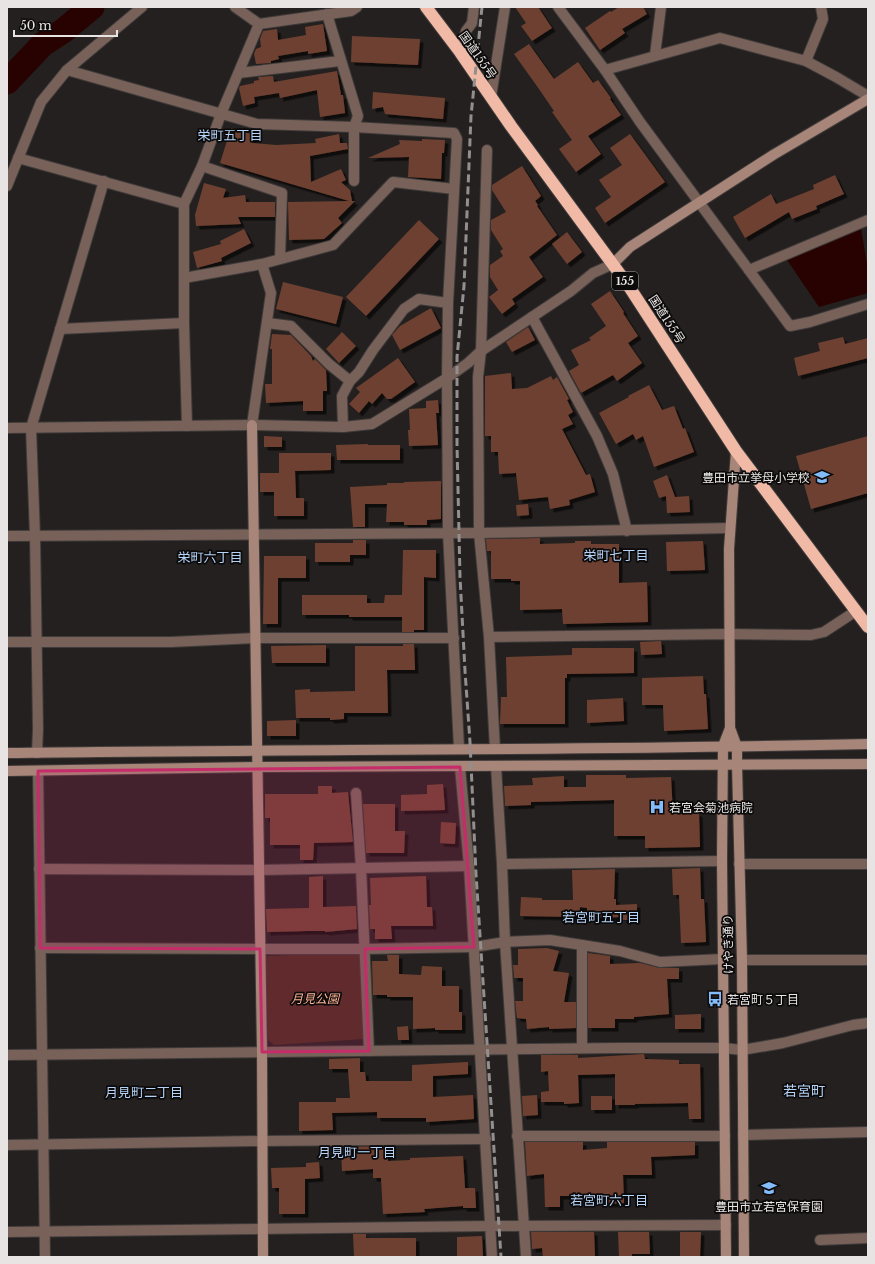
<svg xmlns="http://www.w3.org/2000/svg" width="875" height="1264" font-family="'Libre Baskerville','Noto Sans JP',serif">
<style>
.green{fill:#482b20}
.water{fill:#270200}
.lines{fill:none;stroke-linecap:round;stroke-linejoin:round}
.river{stroke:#270200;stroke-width:25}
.building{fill:#6e4130;filter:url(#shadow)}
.street-casing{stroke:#3f3b3a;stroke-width:12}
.secondary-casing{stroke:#3f3b3a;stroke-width:12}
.highway-casing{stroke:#3f3b3a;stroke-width:14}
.street{stroke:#776159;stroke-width:10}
.secondary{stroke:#a78578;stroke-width:10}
.highway{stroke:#f0baa6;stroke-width:12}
.rail{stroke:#928f8e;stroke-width:3;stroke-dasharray:8 4;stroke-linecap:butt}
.marked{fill:#c62c69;fill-opacity:0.2;stroke:#c62c69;stroke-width:3;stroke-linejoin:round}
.labels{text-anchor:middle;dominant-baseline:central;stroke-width:3.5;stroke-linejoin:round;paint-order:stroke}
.shield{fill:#0c0a0a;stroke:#a5a3a2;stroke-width:1}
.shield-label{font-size:11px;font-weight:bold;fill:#e7e4e3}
.street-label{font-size:12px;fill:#e7e4e3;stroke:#0c0a0a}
.poi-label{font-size:12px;fill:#e7e4e3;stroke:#0c0a0a;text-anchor:start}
.park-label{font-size:12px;font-style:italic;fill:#feb294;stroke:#0c0a0a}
.neighbourhood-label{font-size:13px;fill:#b4d3f7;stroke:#0c0a0a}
.quarter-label{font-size:14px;fill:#b4d3f7;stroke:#0c0a0a}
</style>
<defs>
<filter id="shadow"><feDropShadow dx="3.5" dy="3.5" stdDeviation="0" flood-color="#0009"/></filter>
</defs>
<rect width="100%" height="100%" fill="#24201f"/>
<path class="green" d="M360 952 363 1039 274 1045 268 1040 266 956Z"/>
<path class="water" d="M861 228 868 270V293L819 307 787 260 798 254Z"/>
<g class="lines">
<path class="river" d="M7 82 43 44 63 31 92 7"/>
</g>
<g class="building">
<path d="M515 7H538L552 28 532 41 521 26 526 23Z"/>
<path d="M619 7H643L647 14 622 29 625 33 600 50 585 28 610 11 611 12Z"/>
<path d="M323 24 327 51 308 54V51L278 56 279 59 271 61V63L256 64 254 54 256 49 261 47 260 39 263 31 277 29 278 40 306 35 305 27Z"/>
<path d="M352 36 420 39 418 65 351 62Z"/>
<path d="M529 44 554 79 578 62 593 83 598 80 611 98 610 99 621 115 588 136 601 154 576 172 559 149 572 140 552 112 554 111 539 89 514 54Z"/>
<path d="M337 71 341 95H343L345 113 320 117 317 90 280 98 279 93 254 97 255 103 243 106 239 88 240 86 254 83V81L259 80 258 77 273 76 274 82Z"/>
<path d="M373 92 445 98 443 119 385 114 383 107 372 109Z"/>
<path d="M231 128 255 135 253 143 276 145 316 143 315 139 339 134 340 143H347L348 149 310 156 311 182 341 169 346 180 341 182 350 190 352 201H355L338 218 342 223 324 239 289 240 288 202 349 201 220 163Z"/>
<path d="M630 134 665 182 605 223 595 208 611 197 599 180 622 165 610 148Z"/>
<path d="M422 139 445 140 444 153H442L441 179 408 177 409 157 368 158 400 144 399 140 422 141Z"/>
<path d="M522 166 541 196 535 201 538 205 537 206 557 235 529 257 543 277 512 299 515 304 502 314 489 297 498 290 490 277V265L503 256 500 251 503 249 491 230V220L506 212 492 190V185Z"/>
<path d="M835 175 844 194 816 206 817 209 792 219 789 212 745 238 733 217 771 194 776 204 814 189 813 185Z"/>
<path d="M204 183 226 189 223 198 245 195 246 202H275V217H238L241 224 196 226 195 215Z"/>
<path d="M419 220 439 239 366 316 346 297Z"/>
<path d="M244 229 251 243 221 258 222 261 197 268 193 252 221 244 220 241Z"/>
<path d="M567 232 582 252 567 264 552 244Z"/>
<path d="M283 282 343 297 336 324 276 309Z"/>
<path d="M610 291 624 312 623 313 638 336 628 343 642 363 617 381 613 375 581 393 569 371 579 365 571 350 591 340 589 338 606 326 591 304Z"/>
<path d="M431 308 441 328 400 350 392 335 400 326Z"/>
<path d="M528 327 535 340 512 352 506 342Z"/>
<path d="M342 332 356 346 339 363 326 349Z"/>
<path d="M272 334 291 335 311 356 313 361 315 359 326 370 327 391H323V411H303V401L266 403 265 384H272V349H270Z"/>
<path d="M843 337 845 344 868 338V358L798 376 794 358 820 351 818 343Z"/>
<path d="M398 358 415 382 391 399H387L382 393 372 404 369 401 359 413 349 404 360 392 356 388Z"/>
<path d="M511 373 512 389 527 388 551 376 553 380 557 377 569 399 567 400 573 412 568 415 573 424 562 429 586 475 590 474 595 492 569 500 570 505 550 509 548 497 519 500 516 473 499 474 498 452H491V436H485V376Z"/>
<path d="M649 385 662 410 674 406 683 429 685 428 694 452 654 467 643 436 636 440 633 434 616 444 599 413 629 397 628 396Z"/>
<path d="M438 400 439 413H436L438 445 409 446 408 430H410L409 409 426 408V401Z"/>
<path d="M264 436 282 437V447H264Z"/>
<path d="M868 436V493L811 509 796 456Z"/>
<path d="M368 444V445H400V460H337L336 445Z"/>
<path d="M279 453H331V470L295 471 296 498H304V516H274V492H260V473H279Z"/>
<path d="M667 475 675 497 689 496 690 512 667 513 666 496 659 498 653 481Z"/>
<path d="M441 481V519L427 520V525H404V522H386L387 504H365V527H353L350 487 387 485V483H404V482Z"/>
<path d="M528 504 529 515 517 516 516 505Z"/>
<path d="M540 538V544L575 543V541H591V544H619V583L647 582 648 622 563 624 562 609 520 610V581H511V579H491V551H487L486 539Z"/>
<path d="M353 540H366V555H350V562H315V543H353Z"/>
<path d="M703 541 705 570 667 571 666 542Z"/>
<path d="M403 550H436V578L424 577V630H414V632H402V617H349V615H302V595H367V603H384L385 595H402Z"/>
<path d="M264 556H306V578H278V624H263Z"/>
<path d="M661 641 662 654 641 655 640 642Z"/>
<path d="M403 644H414L415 670H387L388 713H344V719L330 720V718H296L295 690 310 689V692L355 691V646H403Z"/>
<path d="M326 645V663H272L271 646Z"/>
<path d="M572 648H634V673L567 674V678H565V724H500L501 697H507L506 657 572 655Z"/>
<path d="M703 676 704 694H706L708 729 664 731 663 705H642V678Z"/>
<path d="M623 698 624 721 587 723V700Z"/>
<path d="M296 720V736H267V721Z"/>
<path d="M586 775H626V778L671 777 673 814 699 813 700 847 645 848V836H614V800L531 802V805L505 806 504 786 533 785 532 778 564 776V787H586Z"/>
<path d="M443 784 445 810 401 811V795L427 794V785Z"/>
<path d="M318 786H332V793L348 792 353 842 314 843 313 860H300V845H270V818H265V794H318Z"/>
<path d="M363 804H395V831H405L404 853H366Z"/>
<path d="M441 822 456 823 455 844 440 843Z"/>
<path d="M700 868 701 899H704L706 942 681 943 679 895H673L672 869Z"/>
<path d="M615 869 614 899H616V905L637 904V920H623V917L587 918V908L580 907 579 917 520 916 521 897 542 898V900H573L572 870Z"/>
<path d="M323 876V907L356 906 357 929 325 932V931H307L267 932 266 909 309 908V877Z"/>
<path d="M426 876 427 907H432L433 926H391L392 939H375V929H370L369 905H371L370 878Z"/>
<path d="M547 948 559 951 553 971 569 973 564 1002H576V1028L549 1029V1027L527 1029 526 1019 517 1018 515 1001H523V978H514L513 965H518V949Z"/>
<path d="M588 953 610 956V964L640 963 660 968H679V979H667L669 1014 634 1017V1019H615V1028H588Z"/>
<path d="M387 955H399V974L421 975 422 966 442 967V986H459V1012H462V1030H435V1028L413 1029V997H387V995H373L372 961H388Z"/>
<path d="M701 1014V1029H675V1015Z"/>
<path d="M408 1026 409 1040H398L397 1027Z"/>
<path d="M644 1054 645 1059 679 1060V1064H700L701 1119H689L688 1103 635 1104V1105H615V1074L578 1075 579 1103 564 1104V1102H541V1092L549 1091 548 1071 541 1072V1055H578V1058Z"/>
<path d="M360 1058V1072H365L366 1081H412V1065L468 1062V1074L433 1076V1097L473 1095 474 1119 426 1122V1118H377V1112L332 1113 333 1130 299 1131V1102H336V1098H350L348 1069H329V1059Z"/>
<path d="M537 1095 538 1115 523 1116 522 1096Z"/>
<rect x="591" y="1096" width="21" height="14"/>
<path d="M525 1142H583V1150L607 1148V1142H695V1155L651 1157 652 1175H623L624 1203 607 1204V1196H560V1207H545L544 1174 527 1176Z"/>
<path d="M388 1146V1161L410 1160V1158L463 1156 465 1188H475L476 1208H463V1206L424 1209 425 1212 383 1214 381 1178H373V1169L342 1171 341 1147Z"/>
<path d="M319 1162 320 1178 305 1179V1214H279V1188H272L271 1168 306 1167V1163Z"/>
<path d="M531 1232H594L595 1257H543L542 1248 532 1249Z"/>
<path d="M618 1232H649L650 1254H632V1257H619Z"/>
<path d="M680 1232H701L700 1257H680Z"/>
<path d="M353 1234H366V1238H416V1257H354Z"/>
<path d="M482 1236 483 1257H457V1237Z"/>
</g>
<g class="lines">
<g class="street-casing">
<g id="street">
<path d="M235 7 259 24 351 11 357 7"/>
<path d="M558 7 605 70 640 122 790 326 810 322 868 304"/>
<path d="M327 14 358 116 354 127V181"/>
<path d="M460 52 466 31 472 23 474 7"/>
<path d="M655 55 661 7"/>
<path d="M806 61 823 19 821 7"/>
<path d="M67 70 257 124 354 127 454 133 457 139 448 303 447 378 448 533 459 748"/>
<path d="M605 70 720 38 806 61 836 77 868 96"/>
<path d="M239 73 340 61"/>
<path d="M491 97 505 7"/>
<path d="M487 150 481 351 478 377 479 533 489 637 495 749"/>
<path d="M18 158 184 204"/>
<path d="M202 166 282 193 280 259"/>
<path d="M7 186 41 102 67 70 142 7"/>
<path d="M749 270 868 220"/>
<path d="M184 278 262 264 333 245 393 182 454 189"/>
<path d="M532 317 597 436 613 474 627 531"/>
<path d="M267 323 291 326 329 364 350 381"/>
<path d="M60 329 184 323"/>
<path d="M252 425 271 293 262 264"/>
<path d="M187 426 184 323V204L202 166 221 114 259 24"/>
<path d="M343 427 342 396 350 381 359 372 373 350 404 309 419 299 448 303"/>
<path d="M7 428 252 425 343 427 372 424 447 378 468 363 481 351 571 291 593 273 613 264"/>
<path d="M7 536 479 533 730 528"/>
<path d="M489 637 729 634 811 635 824 632 856 611"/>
<path d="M7 642H171L256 638H454"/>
<path d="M37 753 38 729 35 536 31 428 104 181"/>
<path d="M496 766 502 864 505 942 526 1257"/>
<path d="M460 767 469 866 492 1257"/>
<path d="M38 771 45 1257"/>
<path d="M356 793 361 868 369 1051"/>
<path d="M502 864 722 861"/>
<path d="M739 864H868"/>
<path d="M39 869 259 870 469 866"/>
<path d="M582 945V1048"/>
<path d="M40 948 260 949H365L474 947 505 942 550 940 620 951 660 962 723 959"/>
<path d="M742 960H868"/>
<path d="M7 1055 617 1048H724L742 1050 783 1043 853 1025 868 1023"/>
<path d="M743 1135 868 1132"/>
<path d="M517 1136H725"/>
<path d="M7 1145 263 1141 486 1139"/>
<path d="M7 1232 490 1226 726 1225"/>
<path d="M820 1240 868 1238"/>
</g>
</g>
<g class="secondary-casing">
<g id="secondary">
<path d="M613 264 630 247 773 155 868 99"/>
<path d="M252 425 262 1052 263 1257"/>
<path d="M730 728 737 747V765L742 960 744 1257"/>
<path d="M7 753C294 749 581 751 868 744"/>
<path d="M7 771 257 767 868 764"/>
<path d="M726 1257 722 861 723 746 730 728 729 549 736 451"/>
</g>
</g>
<g class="highway-casing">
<path id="highway" d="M426 7 460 52 511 126 628 285 736 451 868 627"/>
</g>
<use href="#street" class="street"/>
<use href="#secondary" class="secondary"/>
<use href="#highway" class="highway"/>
<path class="rail" d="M482 7 471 116 464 286 457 357V445L460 577 465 671 470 742 476 874 501 1257"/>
</g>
<path class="marked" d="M460 767 474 947 365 949 369 1051 262 1052 260 949 40 948 38 771Z"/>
<defs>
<g id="school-bare" transform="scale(1.2)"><path d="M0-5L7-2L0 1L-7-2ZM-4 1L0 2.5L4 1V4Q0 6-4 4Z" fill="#84bcfb" stroke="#0c0a0a" stroke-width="2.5" paint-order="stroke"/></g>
<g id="hospital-bare" transform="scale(1.2)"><path d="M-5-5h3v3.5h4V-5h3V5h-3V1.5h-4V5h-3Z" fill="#84bcfb" stroke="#0c0a0a" stroke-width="2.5" paint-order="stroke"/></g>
<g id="bus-bare" transform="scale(1.2)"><path d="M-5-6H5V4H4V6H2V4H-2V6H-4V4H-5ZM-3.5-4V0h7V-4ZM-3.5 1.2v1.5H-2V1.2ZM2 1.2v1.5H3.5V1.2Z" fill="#84bcfb" stroke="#0c0a0a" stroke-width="2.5" paint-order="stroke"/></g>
</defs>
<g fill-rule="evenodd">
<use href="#school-bare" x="822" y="477"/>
<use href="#hospital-bare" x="657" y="807"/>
<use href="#bus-bare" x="715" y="999"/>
<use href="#school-bare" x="769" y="1188"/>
</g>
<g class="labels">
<rect class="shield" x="612" y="272" width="26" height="18" rx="3"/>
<g class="shield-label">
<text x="625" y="281">155</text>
</g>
<g class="street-label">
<text transform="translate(478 55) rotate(55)">国道155号</text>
<text transform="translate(667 319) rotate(57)">国道155号</text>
<text transform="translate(728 944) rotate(-91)">けやき通り</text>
</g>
<g class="poi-label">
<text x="810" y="477" text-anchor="end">豊田市立挙母小学校</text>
<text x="669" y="807">若宮会菊池病院</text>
<text x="727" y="999">若宮町５丁目</text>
<text x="769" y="1206" text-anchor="middle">豊田市立若宮保育園</text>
</g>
<g class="park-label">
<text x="315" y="998">月見公園</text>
</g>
<g class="neighbourhood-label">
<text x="230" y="135">栄町五丁目</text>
<text x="616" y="555">栄町七丁目</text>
<text x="210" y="557">栄町六丁目</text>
<text x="601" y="917">若宮町五丁目</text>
<text x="144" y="1092">月見町二丁目</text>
<text x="357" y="1152">月見町一丁目</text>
<text x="609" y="1200">若宮町六丁目</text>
</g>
<g class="quarter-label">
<text x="804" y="1091">若宮町</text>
</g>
</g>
<rect width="875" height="1264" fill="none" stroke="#e7e4e3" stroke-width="16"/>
<path d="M14 30v6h103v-6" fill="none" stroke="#e7e4e3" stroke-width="2"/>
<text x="20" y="30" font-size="12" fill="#e7e4e3" stroke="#0c0a0a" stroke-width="3" paint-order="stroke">50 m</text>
</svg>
